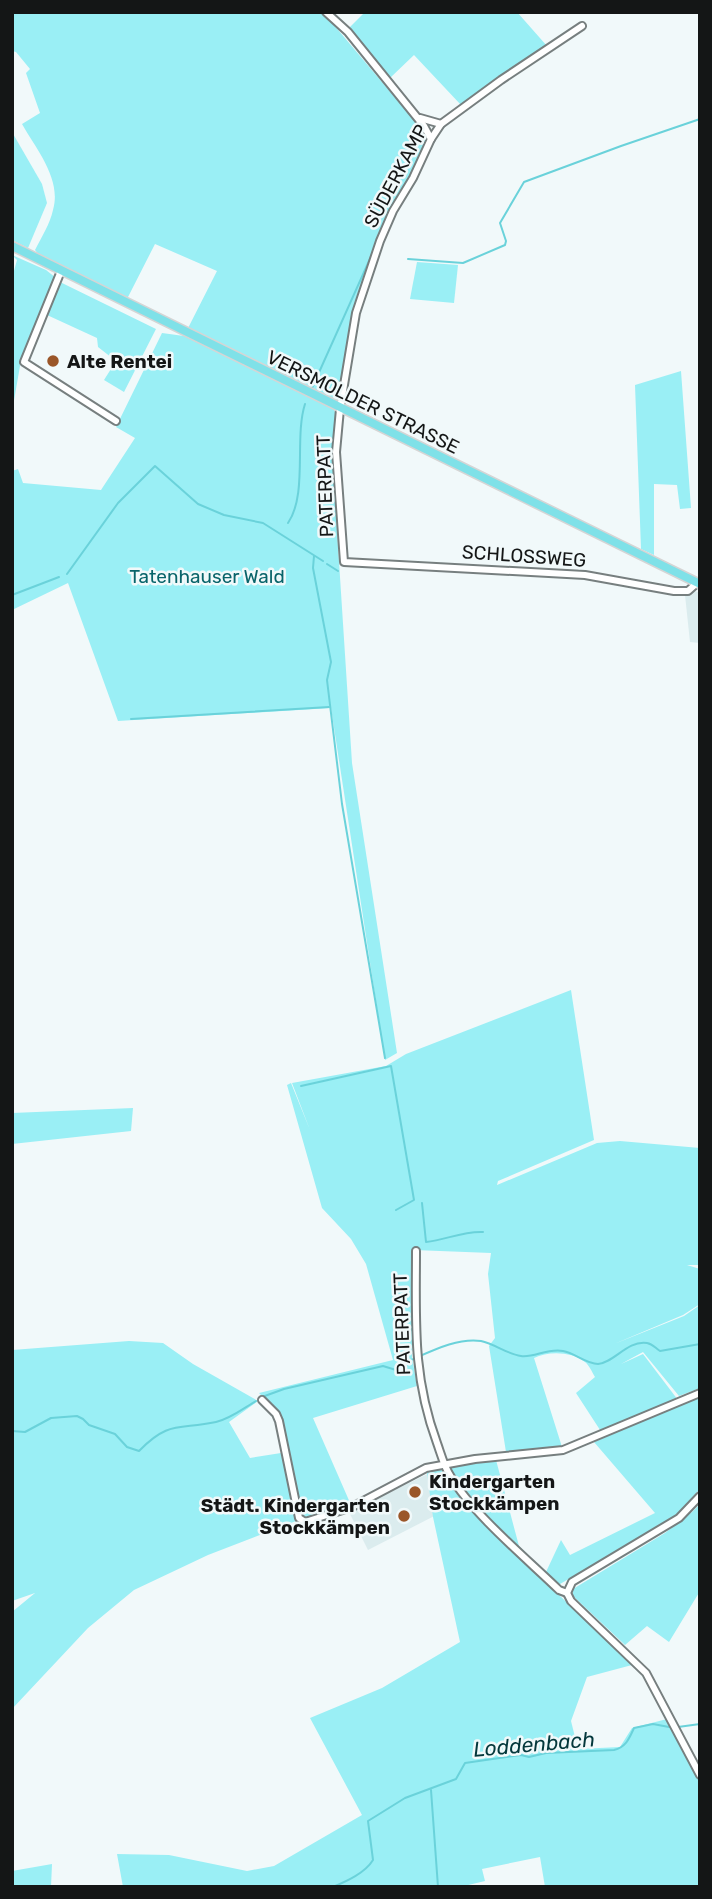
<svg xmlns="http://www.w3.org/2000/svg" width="712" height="1899" font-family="Rubik,sans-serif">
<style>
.built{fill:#dbecee}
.green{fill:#9aeff5}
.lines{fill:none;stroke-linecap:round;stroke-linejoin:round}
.stream{stroke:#6ad2da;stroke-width:2}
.minor-casing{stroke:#777f7f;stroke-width:10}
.major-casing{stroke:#d5d5d5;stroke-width:11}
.minor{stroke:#fff;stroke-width:6}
.major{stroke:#7fe1e8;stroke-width:8}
.poi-dot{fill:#9a5628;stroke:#f1f9fa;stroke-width:2.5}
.labels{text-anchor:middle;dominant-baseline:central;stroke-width:5;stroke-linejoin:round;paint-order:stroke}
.street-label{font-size:19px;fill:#141616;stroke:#f1f9fa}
.poi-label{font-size:19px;font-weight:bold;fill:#141616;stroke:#f1f9fa;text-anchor:start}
.park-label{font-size:19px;fill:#08646a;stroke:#f1f9fa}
.water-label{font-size:21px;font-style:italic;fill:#04383c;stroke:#f1f9fa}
</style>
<rect width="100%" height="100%" fill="#f1f9fa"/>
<g class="built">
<path d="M695 591 700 593V643L690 642 685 595Z"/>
<path d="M438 1469 444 1511 368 1550 349 1512Z"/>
</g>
<g class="green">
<path d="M12 12H323L408 113 418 122 427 141 411 178 391 208 375 248 353 313 339 399 335 401 334 410 336 414 332 453 352 763 397 1053 385 1060 331 708 118 721 68 583 12 610V471L18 469 23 483 101 490 135 438 116 427 162 333 184 336 217 271 155 244 127 299 39 255 35 250C41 238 50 224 53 210 62 179 36 149 22 124L40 113 26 73 30 69 16 52 12 51Z"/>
<path d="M365 12H517L547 46 461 105 414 55 390 78 348 29Z"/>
<path d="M12 132 42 184 47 203 28 248 12 240Z"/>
<path d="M12 255 46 270 56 278 20 366 12 412V278L17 260Z"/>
<path d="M417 262 458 265 454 303 410 299Z"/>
<path d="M60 282 156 329 124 392 104 380 116 361 98 347 97 338 47 315Z"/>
<path d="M681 371 691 508 680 509 677 485 654 484V555L641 549 635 385Z"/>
<path d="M571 990 594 1140 498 1181 497 1185 597 1143 620 1141 700 1148V1265H687L700 1269V1304L683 1315 614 1344 684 1316 700 1305V1388L679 1396 643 1352 621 1364 643 1354 678 1400 602 1433 576 1393 595 1377C592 1372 589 1365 585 1362 571 1351 548 1351 534 1358L562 1447 506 1452 489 1346 495 1338 488 1274 491 1253 414 1250 412 1357 417 1386 313 1418 351 1505 306 1519 301 1516 283 1423 279 1413 259 1393 393 1360 366 1264 351 1239 322 1208 287 1085 291 1083 310 1130 292 1083 386 1066 406 1054Z"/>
<path d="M133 1108 131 1131 12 1144V1113Z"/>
<path d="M129 1341 163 1343 193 1364 258 1401 229 1422 250 1458 281 1453 296 1521 208 1555 134 1590 88 1628 12 1709V1612L35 1593 12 1601V1350Z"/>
<path d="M700 1397V1489L697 1492 676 1515 660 1526 560 1584 558 1594 632 1665 587 1677 571 1721 578 1749 620 1747 632 1728 667 1719 700 1780V1887H545L540 1857 482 1869 485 1881 460 1887H123L117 1854 169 1855 247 1871 274 1866 362 1815 310 1718 382 1688 460 1642 433 1517 427 1473 440 1468 443 1469 450 1466 496 1460 519 1546 546 1572 561 1540 570 1555 655 1513 594 1442Z"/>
<path d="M700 1504V1591L669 1642 647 1626 625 1645 573 1596V1589L665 1533 692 1512Z"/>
<path d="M52 1864 51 1887H12V1871Z"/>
</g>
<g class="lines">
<g class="stream">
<path d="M408 259 463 263 505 245 506 241 500 223 524 182 621 146 700 119"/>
<path d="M312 388 373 252"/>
<path d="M288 523C308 494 294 438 305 404"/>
<path d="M314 556 313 568 331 662 327 680 342 804 385 1058"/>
<path d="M327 564 338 571"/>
<path d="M67 574 118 503 155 466 198 504 224 515 263 523 323 561"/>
<path d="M12 595 59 577"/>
<path d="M131 719 329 707"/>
<path d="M301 1086 391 1066 414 1200 396 1210"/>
<path d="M422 1203 426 1242C446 1240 462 1231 483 1232"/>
<path d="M262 1397 284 1389 383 1366 396 1370 404 1363C426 1354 456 1337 481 1341 495 1344 507 1354 521 1356 534 1358 547 1348 563 1351 575 1353 586 1364 598 1364 614 1363 627 1340 647 1343 653 1344 655 1348 660 1351L700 1344"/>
<path d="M12 1431 25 1432 51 1418 77 1416 83 1419 89 1425 115 1434 127 1447 139 1451C169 1420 179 1430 216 1422 230 1419 244 1408 256 1401"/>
<path d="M678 1727 700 1724"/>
<path d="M431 1790 438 1887"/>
<path d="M333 1887C347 1881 365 1873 373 1860L368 1821 405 1798 456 1779 465 1763 521 1755 529 1757 546 1753 614 1750C626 1747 629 1739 634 1728L653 1724 669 1727"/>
</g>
<g class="minor-casing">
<g id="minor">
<path d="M326 12 348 32 424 126 431 139"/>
<path d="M582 26 501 80 441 124 431 139 413 178 393 211 380 241 356 313 340 409 336 452 344 562 585 575 674 591H688L697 583"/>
<path d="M420 118 441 124"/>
<path d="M61 271 24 362 116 421"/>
<path d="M416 1251C416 1321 412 1375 437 1443 441 1454 444 1467 451 1477 474 1515 526 1558 559 1590L567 1593"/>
<path d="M262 1400 276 1414 279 1421 299 1518 305 1522 352 1507 426 1468 475 1459 563 1450 700 1393"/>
<path d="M567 1593 571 1601 646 1673 700 1775"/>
<path d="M567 1593 572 1582 679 1518 700 1496"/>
</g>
</g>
<g class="major-casing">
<path id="major" d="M12 246 700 584"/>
</g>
<use href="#minor" class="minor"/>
<use href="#major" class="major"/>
</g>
<g class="poi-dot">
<circle cx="53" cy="361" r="7"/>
<circle cx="415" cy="1492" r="7"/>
<circle cx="404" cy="1516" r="7"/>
</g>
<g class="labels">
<g class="street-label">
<text transform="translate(396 176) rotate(-62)">SÜDERKAMP</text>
<text transform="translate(363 402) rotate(26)">VERSMOLDER STRASSE</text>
<text transform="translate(325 486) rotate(-92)">PATERPATT</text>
<text transform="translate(524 556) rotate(4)">SCHLOSSWEG</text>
<text transform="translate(402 1324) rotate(-92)">PATERPATT</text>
</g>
<g class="poi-label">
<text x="67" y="361">Alte Rentei</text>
<text x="429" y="1481">Kindergarten<tspan x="429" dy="22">Stockkämpen</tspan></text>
<text x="390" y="1505" text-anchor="end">Städt. Kindergarten<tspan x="390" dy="22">Stockkämpen</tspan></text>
</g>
<g class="park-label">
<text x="207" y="576">Tatenhauser Wald</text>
</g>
<g class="water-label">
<text transform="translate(534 1744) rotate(-5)">Loddenbach</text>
</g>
</g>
<rect width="712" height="1899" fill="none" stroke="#141616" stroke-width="28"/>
</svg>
